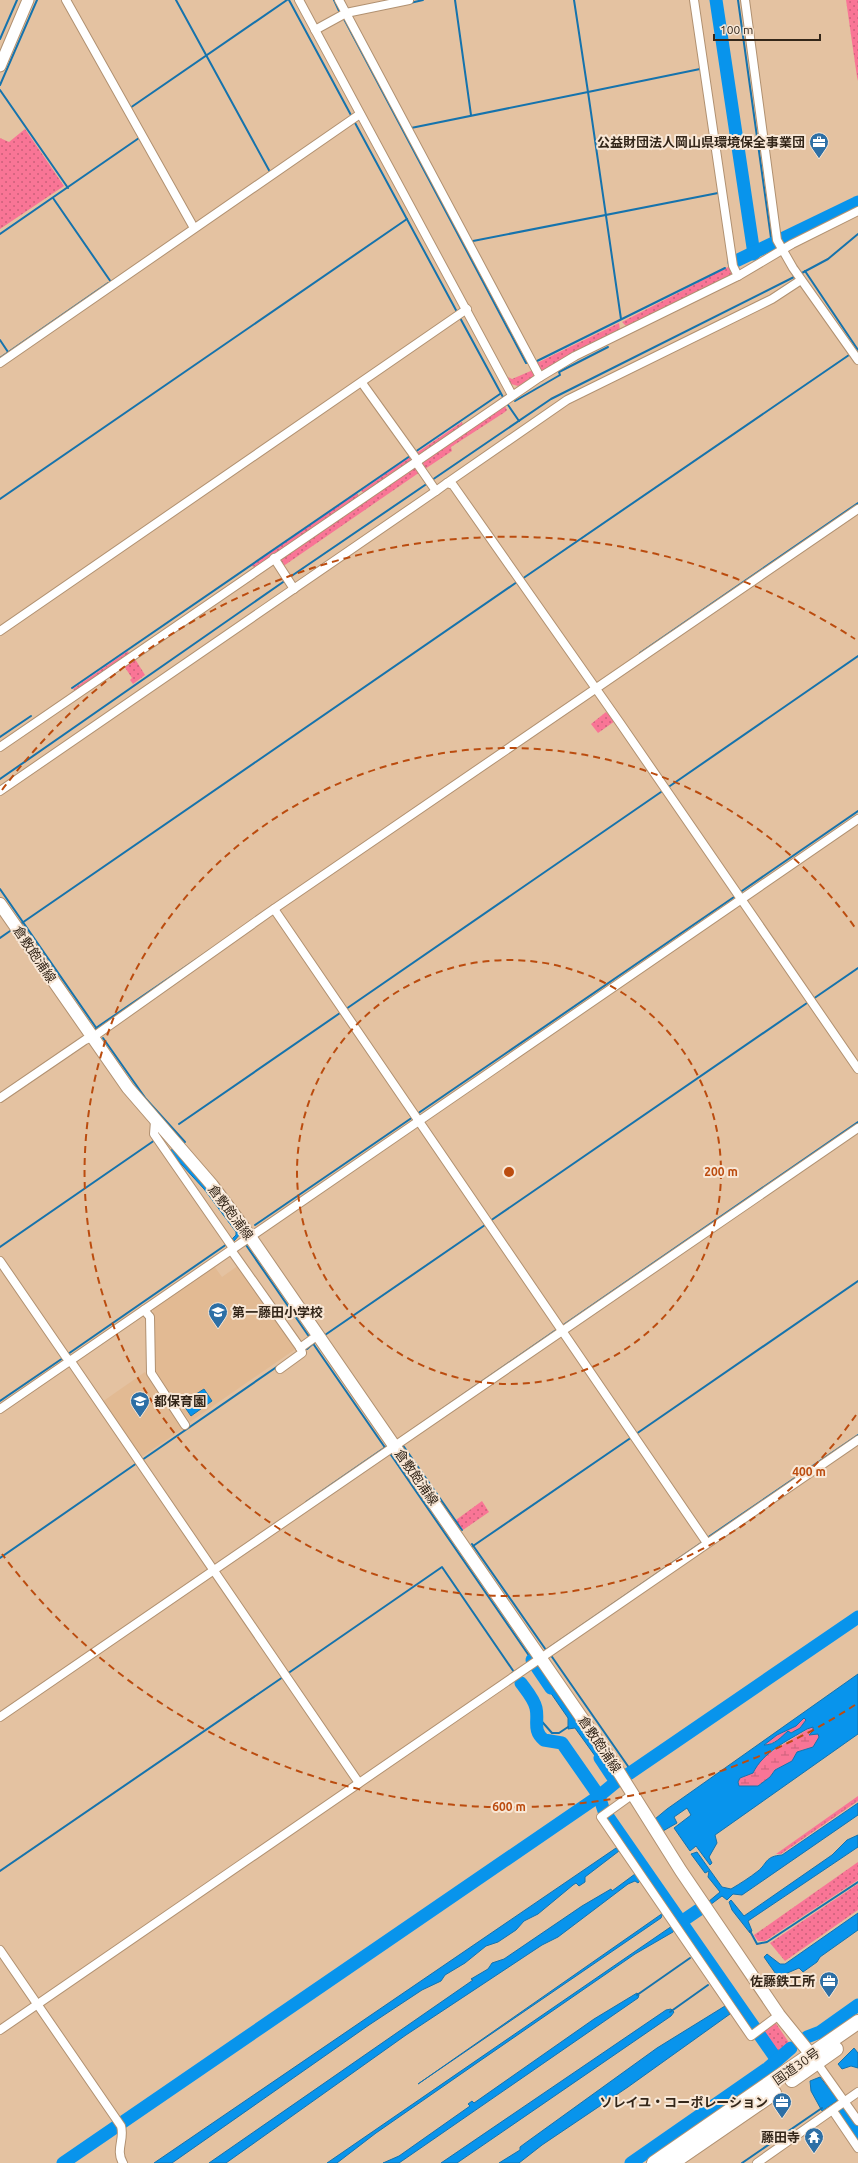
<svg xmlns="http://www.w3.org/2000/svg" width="858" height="2163" font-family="Ubuntu,'Noto Sans JP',sans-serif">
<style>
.built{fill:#e2ba93}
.grass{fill:url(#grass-dots)}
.wetland{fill:url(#wetland-marsh)}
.water{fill:#0894ec;stroke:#1573ad;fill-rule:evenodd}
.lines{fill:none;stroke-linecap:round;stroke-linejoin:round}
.stream{stroke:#1573ad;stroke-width:2}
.river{stroke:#0894ec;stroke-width:13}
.street-casing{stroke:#b19171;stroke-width:10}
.secondary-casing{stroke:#b19171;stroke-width:13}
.primary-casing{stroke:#b19171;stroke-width:14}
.highway-casing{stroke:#b19171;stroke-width:16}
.street{stroke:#fff;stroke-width:8}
.secondary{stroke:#fff;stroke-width:11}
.primary{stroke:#fff;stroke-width:12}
.highway{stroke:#fff;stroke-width:14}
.ring{fill:none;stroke:#bb4c0f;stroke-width:2;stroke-dasharray:7 5}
.labels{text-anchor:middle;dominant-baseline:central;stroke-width:4;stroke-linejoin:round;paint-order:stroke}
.poi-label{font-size:13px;font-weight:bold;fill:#332619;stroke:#f8e7d6;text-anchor:end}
.street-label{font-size:13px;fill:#332619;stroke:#f8e7d6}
.centre{fill:#bb4c0f;stroke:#f8e7d6;stroke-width:2}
.ring-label{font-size:12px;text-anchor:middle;font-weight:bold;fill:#bb4c0f;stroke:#f8e7d6;stroke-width:4;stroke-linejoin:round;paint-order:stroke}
</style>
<defs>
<pattern id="grass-dots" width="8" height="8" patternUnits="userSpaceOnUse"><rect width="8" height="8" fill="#f97596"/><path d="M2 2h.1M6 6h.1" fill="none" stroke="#ca607a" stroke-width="1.8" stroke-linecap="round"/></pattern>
<pattern id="wetland-marsh" width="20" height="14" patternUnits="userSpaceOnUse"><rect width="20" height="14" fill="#f97596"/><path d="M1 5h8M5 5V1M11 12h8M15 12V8" fill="none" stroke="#ca607a"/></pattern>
</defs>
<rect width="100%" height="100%" fill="#e4c2a1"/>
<g class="built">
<path d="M239 1265 297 1348 190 1422 159 1377 154 1367 153 1309 214 1266 222 1277Z"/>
<path d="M145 1372 184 1428 141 1457 102 1402Z"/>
</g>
<g class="grass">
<path d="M846 0H858V81L857 77Z"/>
<path d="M25 129 64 186 0 229V138L9 142Z"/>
<path d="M730 266 731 274 728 277 627 327 622 322Z"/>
<path d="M619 323 620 330 542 371 539 370 535 364Z"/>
<path d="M533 370 534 377 518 386 511 384 508 377 512 379Z"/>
<path d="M505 406 507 410 505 412 451 447 452 451 425 469 421 467 422 462Z"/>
<path d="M462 422 463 425 420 454H415Z"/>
<path d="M410 457 411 461 364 493 361 491Z"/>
<path d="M415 467 420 472 282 567 279 560Z"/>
<path d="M357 493 359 497 256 567 251 566Z"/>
<path d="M128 651 129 654 76 691 73 689Z"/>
<path d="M135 659 145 675 133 684 130 680 132 678 124 666Z"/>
<path d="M606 712 615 721 598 733 591 724Z"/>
<path d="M482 1501 489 1512 463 1530 456 1520Z"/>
<path d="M858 1862V1880L765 1941H758L754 1935Z"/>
<path d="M858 1884V1910L785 1961 770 1943Z"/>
<path d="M775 2022 790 2044 775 2053 761 2032Z"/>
</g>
<g class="wetland">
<path d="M804 1718 806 1720C800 1728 796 1733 786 1733L783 1738 765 1746C770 1734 798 1729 804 1718Z"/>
<path d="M813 1726V1731L810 1735 818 1734 820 1737 813 1747 797 1752 792 1761 775 1770 770 1777 758 1786 739 1787 738 1782 740 1778 753 1773 758 1763 766 1755Z"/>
<path d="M858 1796V1801L781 1854H776Z"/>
</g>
<g class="water">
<path d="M173 1148 212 1194 241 1233 234 1241 232 1239 236 1235V1232L204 1189 170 1152Z"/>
<path d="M204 1389 212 1401 191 1416 182 1403Z"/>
<path d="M543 1673 611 1772 608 1774 575 1728 568 1729V1718L539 1676Z"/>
<path d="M858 1674V1734L715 1835 717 1843 709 1857 712 1863 710 1865 696 1846 690 1851 674 1828 691 1815 687 1808 674 1817 677 1823 663 1831 655 1819 667 1809ZM804 1718 806 1720 800 1728 791 1733 788 1731C781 1737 775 1745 764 1745L777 1735 796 1726ZM813 1727V1731L809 1735 818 1734 819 1737 813 1747 797 1752 792 1761 775 1770 770 1777 758 1786H739L738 1782 740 1778 753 1773C763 1752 787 1741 807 1729Z"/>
<path d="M858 1803V1815L742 1895 733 1894 727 1900 722 1896 710 1905 708 1902 720 1892 708 1877 709 1871 705 1873 691 1854 697 1852 722 1887 731 1889C741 1883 749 1878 758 1871 767 1864 765 1856 782 1855Z"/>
<path d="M858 1835V1847L748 1921 752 1931 750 1933 732 1910 729 1902 731 1900 744 1916 832 1855 847 1840Z"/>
<path d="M616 1848 619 1851 585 1877V1882L579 1886 576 1883 573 1885 538 1914 524 1921 516 1930 498 1942 486 1946 465 1963 445 1975 441 1981 422 1990 369 2025 172 2163H154Z"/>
<path d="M635 1874 641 1880 638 1883 635 1881 628 1884 558 1937 542 1945 406 2035 226 2163H209L473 1980 471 1979 488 1969 492 1963 504 1959 582 1906 611 1889 612 1891Z"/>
<path d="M663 1913 661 1918 418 2084Z"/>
<path d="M858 1913V1930L820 1957 817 1962 803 1972 799 1968 778 1977 764 1957 767 1954 780 1964H785Z"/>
<path d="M672 1926 675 1930 673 1932 635 1954 474 2065 376 2133 337 2163H327Z"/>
<path d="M637 1993 639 1995 638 1998 399 2163H383L399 2156 470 2106 468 2104 472 2101 474 2103 594 2019Z"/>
<path d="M725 2006 730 2014 628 2087 542 2145 519 2163H499L520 2150V2147L524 2144 657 2048Z"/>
<path d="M671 2009 674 2012 671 2016 457 2163H441L666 2010Z"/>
<path d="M854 2048 858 2053V2068L851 2066 842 2069 838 2064Z"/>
<path d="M820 2077 838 2100 822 2111 811 2091 810 2081Z"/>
</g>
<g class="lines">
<g class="stream">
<path d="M176 0 270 172"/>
<path d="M289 0 352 117"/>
<path d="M334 0 340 13"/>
<path d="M455 0 471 115"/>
<path d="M738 0 772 245"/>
<path d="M410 3 423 0"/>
<path d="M343 17 526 363 529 362"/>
<path d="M0 39 17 0"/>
<path d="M0 85 37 0"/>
<path d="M0 90 68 188"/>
<path d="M130 108 287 0"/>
<path d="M354 121 457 312"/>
<path d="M411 128 588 92 574 0"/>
<path d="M53 198 111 282"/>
<path d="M0 234 139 138"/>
<path d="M473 241 718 193"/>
<path d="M805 271 858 350"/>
<path d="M800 274 828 259 858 234"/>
<path d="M459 316 504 399"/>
<path d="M621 319 588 92 700 69"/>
<path d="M0 340 8 352"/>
<path d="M0 358 108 283"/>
<path d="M535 362 725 268"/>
<path d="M515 401 560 375 559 372 608 347"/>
<path d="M506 402 519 421"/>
<path d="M415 452 500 394"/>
<path d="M432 480 551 399 796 276"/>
<path d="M0 499 407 219"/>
<path d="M290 577 428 483"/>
<path d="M522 579 849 355"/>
<path d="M640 653 858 503"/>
<path d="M72 688 410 456"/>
<path d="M0 737 31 716"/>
<path d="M0 779 286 580"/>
<path d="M667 788 858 656"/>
<path d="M0 889 97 1029"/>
<path d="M739 893 858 811"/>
<path d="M19 925 517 582"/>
<path d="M0 938 10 931"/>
<path d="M813 999 858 968"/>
<path d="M346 1009 661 792"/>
<path d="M93 1030 210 950"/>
<path d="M103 1038 146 1099 185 1142 182 1144"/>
<path d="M417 1114 734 897"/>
<path d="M179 1124 340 1013"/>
<path d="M490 1221 807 1003"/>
<path d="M255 1225 413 1117"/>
<path d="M246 1245 310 1338"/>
<path d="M0 1247 155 1140"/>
<path d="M562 1326 858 1122"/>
<path d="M325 1335 485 1225"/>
<path d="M312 1342 386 1449"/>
<path d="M307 1349 315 1342"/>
<path d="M68 1354 227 1244"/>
<path d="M0 1401 63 1358"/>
<path d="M636 1434 858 1281"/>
<path d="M399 1439 559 1328"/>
<path d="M402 1444 462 1530"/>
<path d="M389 1452 532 1660"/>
<path d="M142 1460 278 1366"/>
<path d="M306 1502 387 1446"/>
<path d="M707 1538 858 1435"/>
<path d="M472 1544 546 1650"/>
<path d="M473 1546 632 1437"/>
<path d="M0 1558 137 1463"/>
<path d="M543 1652 704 1541"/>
<path d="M550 1654 632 1772"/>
<path d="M287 1674 442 1567 514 1672 512 1673"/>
<path d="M537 1716 552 1733H559L568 1727"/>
<path d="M0 1871 283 1677"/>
<path d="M670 1910 672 1909"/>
<path d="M679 1924 681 1923"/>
<path d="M750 1931 757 1944 767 1942 858 1882"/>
<path d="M699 1952 701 1951"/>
<path d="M717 1979 719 1977"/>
<path d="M637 1995 690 1958"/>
<path d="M735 2005 737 2003"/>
<path d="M670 2012 708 1985"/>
<path d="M833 2022 835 2026"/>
<path d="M742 2163 822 2108"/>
</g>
<g class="river">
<path d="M716 0 754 254"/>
<path d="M734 262 858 202"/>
<path d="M532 1660 551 1688"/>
<path d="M600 1758 616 1782 599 1796 604 1811 777 2060"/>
<path d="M627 1775 858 1617"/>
<path d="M681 1922 700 1909"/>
<path d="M807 2037 820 2032 858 2005"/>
<path d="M841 2113 858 2138"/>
<path d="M63 2163 599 1796 562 1743 544 1740C532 1730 539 1721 536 1708 534 1699 526 1690 521 1683"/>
<path d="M631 2163 768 2068 791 2048"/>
</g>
<g class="street-casing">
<g id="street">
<path d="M66 0 194 228"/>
<path d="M299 0 512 395"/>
<path d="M339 0 540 377"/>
<path d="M694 0 733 266 738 276"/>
<path d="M745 0 777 240 793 268 858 360"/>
<path d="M315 30 346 13 409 0"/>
<path d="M0 363 360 114"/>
<path d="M362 383 418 461"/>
<path d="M416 462 436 491 447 483 453 485 620 723 858 1069"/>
<path d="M447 483 567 400 772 299 801 280"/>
<path d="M274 558 294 589"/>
<path d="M0 631 467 309"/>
<path d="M0 747 540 377 575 356 738 276 792 244 858 211"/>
<path d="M0 791 436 491"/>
<path d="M274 909 707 1543"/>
<path d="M0 1098 85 1040 96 1035 268 913 858 509"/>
<path d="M155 1121 154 1134 233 1248"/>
<path d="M231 1250 301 1349 302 1353 280 1369"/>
<path d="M0 1261 66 1357 72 1363 359 1783"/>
<path d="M144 1310 150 1317 151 1373 185 1425"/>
<path d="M300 1348 318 1335"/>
<path d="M0 1409 858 819"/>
<path d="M0 1717 858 1128"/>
<path d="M633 1794 601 1817 751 2036 779 2015"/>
<path d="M0 1950 121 2126C125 2139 115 2150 123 2163"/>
<path d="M0 2030 858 1440"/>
<path d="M817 2063 858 2121"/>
<path d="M833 2111 858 2148"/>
<path d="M757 2163 858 2092"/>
</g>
</g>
<g class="secondary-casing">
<path id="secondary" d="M0 66 28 0"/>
</g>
<g class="primary-casing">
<path id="primary" d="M0 904 128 1088 212 1185 242 1225 615 1766 681 1871 779 2015 817 2062"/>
</g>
<g class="highway-casing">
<g id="highway">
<path d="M792 2080 836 2049"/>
<path d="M654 2163 858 2022"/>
<path d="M672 2163 774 2093"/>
</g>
</g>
<use href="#street" class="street"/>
<use href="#secondary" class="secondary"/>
<use href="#primary" class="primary"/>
<use href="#highway" class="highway"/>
</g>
<g class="ring">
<circle cx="509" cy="1172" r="212"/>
<path d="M856 1415A424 424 0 1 1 856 929"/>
<path d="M855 1705A635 635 0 0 1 2 1554M2 790A635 635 0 0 1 855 639"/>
</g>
<defs>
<g id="office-pin" transform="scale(1)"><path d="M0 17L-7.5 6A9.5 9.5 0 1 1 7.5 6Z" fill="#2d6fa5" stroke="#f8e7d6"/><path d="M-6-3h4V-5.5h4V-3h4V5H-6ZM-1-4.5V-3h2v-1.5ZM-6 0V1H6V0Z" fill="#fff"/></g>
<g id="school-pin" transform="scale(1)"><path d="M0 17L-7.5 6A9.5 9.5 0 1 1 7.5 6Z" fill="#2d6fa5" stroke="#f8e7d6"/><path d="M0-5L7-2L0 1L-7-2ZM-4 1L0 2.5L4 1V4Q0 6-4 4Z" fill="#fff"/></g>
<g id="temple-pin" transform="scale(1)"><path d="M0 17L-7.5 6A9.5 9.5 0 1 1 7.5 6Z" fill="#2d6fa5" stroke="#f8e7d6"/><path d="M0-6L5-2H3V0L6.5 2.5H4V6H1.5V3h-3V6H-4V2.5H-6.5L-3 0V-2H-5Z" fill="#fff"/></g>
</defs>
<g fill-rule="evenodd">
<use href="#office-pin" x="819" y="142"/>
<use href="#school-pin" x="218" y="1312"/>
<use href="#school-pin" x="140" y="1401"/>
<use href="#office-pin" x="829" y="1981"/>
<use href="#office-pin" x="782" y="2102"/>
<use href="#temple-pin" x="814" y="2137"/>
</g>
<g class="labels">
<g class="poi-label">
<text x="805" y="142">公益財団法人岡山県環境保全事業団</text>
<text x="232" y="1312" text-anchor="start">第一藤田小学校</text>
<text x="154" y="1401" text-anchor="start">都保育園</text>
<text x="815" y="1981">佐藤鉄工所</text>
<text x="768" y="2102">ソレイユ・コーポレーション</text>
<text x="800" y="2137">藤田寺</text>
</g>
<g class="street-label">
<text transform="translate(35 954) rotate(56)">倉敷飽浦線</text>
<text transform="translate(231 1212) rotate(53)">倉敷飽浦線</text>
<text transform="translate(417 1477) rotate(55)">倉敷飽浦線</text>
<text transform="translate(600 1744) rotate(56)">倉敷飽浦線</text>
<text transform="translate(796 2066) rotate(-35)">国道30号</text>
</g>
</g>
<circle cx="509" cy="1172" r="6" class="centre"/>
<g class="ring-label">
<text x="721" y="1176">200 m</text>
<text x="809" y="1476">400 m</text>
<text x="509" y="1811">600 m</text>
</g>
<path d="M714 34v6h106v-6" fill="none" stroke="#332619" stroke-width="2"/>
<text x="720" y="34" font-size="12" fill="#332619" stroke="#f8e7d6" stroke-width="3" paint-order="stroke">100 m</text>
</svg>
